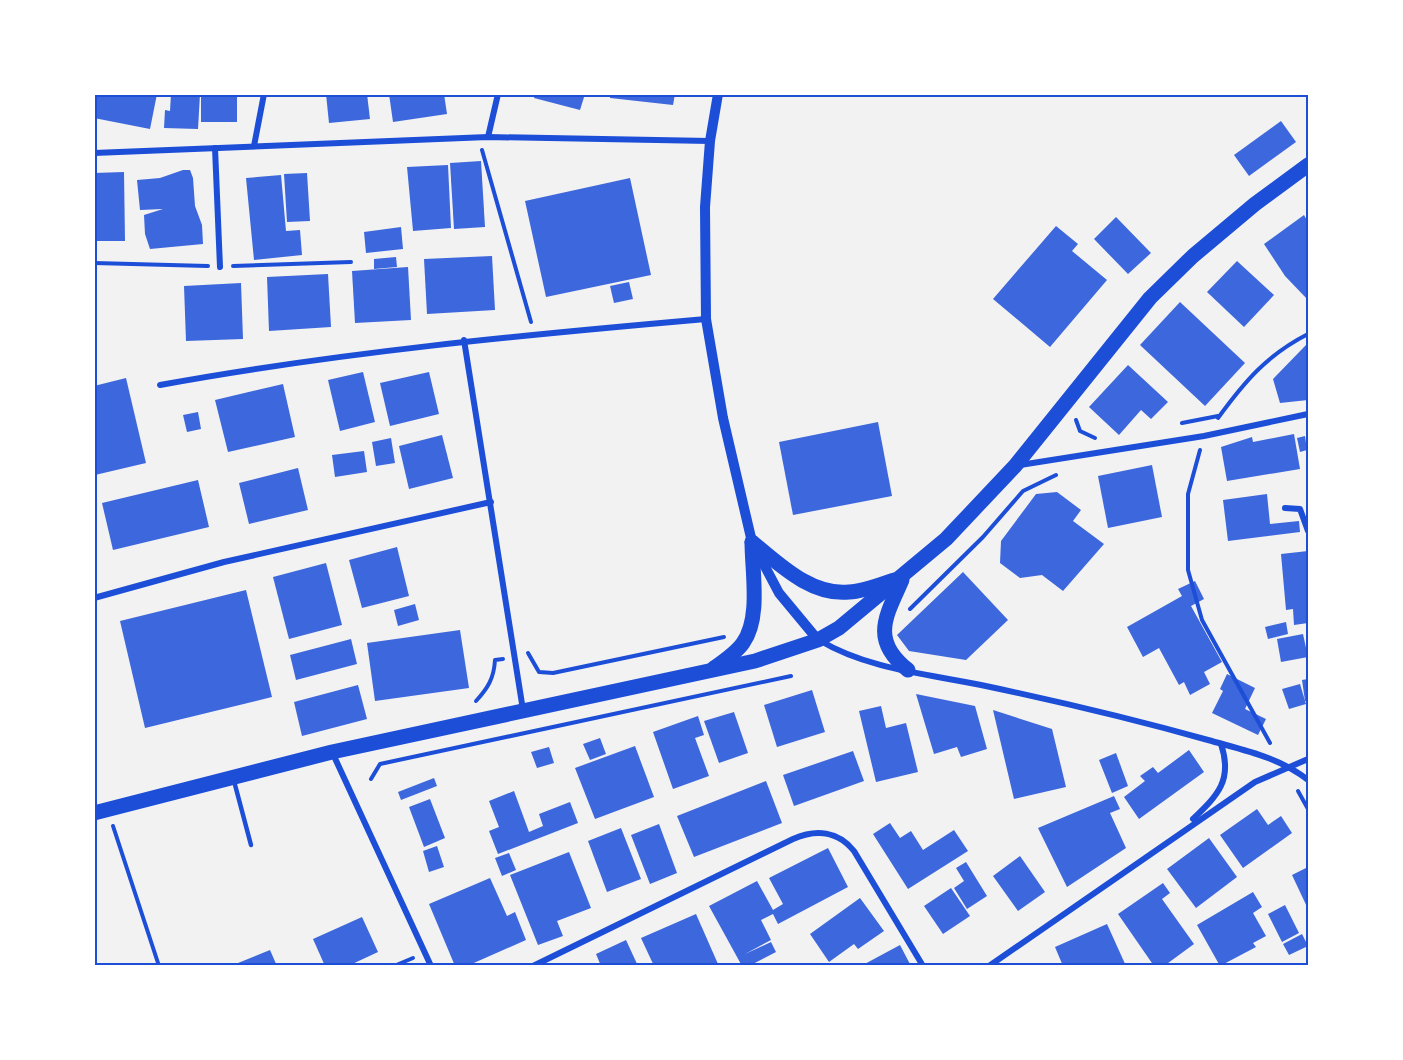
<svg xmlns="http://www.w3.org/2000/svg" width="1403" height="1060" font-family="Merriweather,serif">
<style>
.building{fill:#3d67dc}
.lines{fill:none;stroke-linecap:round;stroke-linejoin:round}
.path{stroke:#1d4ed8;stroke-width:4}
.service{stroke:#1d4ed8;stroke-width:4.5}
.minor{stroke:#1d4ed8;stroke-width:6}
.tertiary{stroke:#1d4ed8;stroke-width:10}
.primary{stroke:#1d4ed8;stroke-width:15}
.neatline{fill:none;stroke:#1d4ed8;stroke-width:2}
</style>
<rect width="100%" height="100%" fill="#f2f2f2"/>
<g class="building">
<path d="M94 94H157L150 129 94 118Z"/>
<path d="M171 94H200L198 129 164 128 165 110 170 111Z"/>
<rect x="201" y="94" width="36" height="28"/>
<path d="M326 94H367L370 119 329 123Z"/>
<path d="M389 94H444L447 114 393 122Z"/>
<path d="M535 94H585L580 110 534 98Z"/>
<path d="M610 94H675L673 105 610 98Z"/>
<path d="M1281 121 1296 142 1249 176 1234 155Z"/>
<path d="M481 161 485 227 454 229 450 163Z"/>
<path d="M448 165 451 228 413 231 407 167Z"/>
<path d="M183 170H190L193 178 195 206 202 225 203 244 150 249 145 234 144 215 163 209 140 210 137 180 160 178Z"/>
<path d="M124 172 125 241H94V173Z"/>
<path d="M307 173 310 221 287 222 284 174Z"/>
<path d="M281 175 286 231 300 230 302 255 254 260 246 178Z"/>
<path d="M630 178 651 275 546 297 525 201Z"/>
<path d="M1304 215 1308 222V300L1285 276 1264 244Z"/>
<path d="M1116 217 1151 253 1128 274 1094 239Z"/>
<path d="M1056 226 1078 244 1072 251 1107 280 1050 347 993 299Z"/>
<path d="M401 227 403 249 366 253 364 232Z"/>
<path d="M492 256 495 310 427 314 424 259Z"/>
<path d="M396 257 397 267 374 269V259Z"/>
<path d="M1237 261 1274 295 1244 327 1207 292Z"/>
<path d="M408 267 411 320 355 323 352 271Z"/>
<path d="M328 274 331 327 269 331 267 277Z"/>
<path d="M629 282 633 299 614 303 610 286Z"/>
<path d="M241 283 243 339 186 341 184 286Z"/>
<path d="M1180 302 1245 363 1205 406 1140 345Z"/>
<path d="M1306 345H1308V400L1280 403 1273 379Z"/>
<path d="M1128 365 1168 402 1151 419 1141 410 1119 435 1089 407Z"/>
<path d="M363 372 375 422 340 431 328 380Z"/>
<path d="M429 372 439 414 390 426 380 383Z"/>
<path d="M126 378 146 463 95 475 94 386Z"/>
<path d="M283 384 295 437 228 452 215 400Z"/>
<path d="M198 412 201 429 187 432 183 415Z"/>
<path d="M878 422 892 496 793 515 779 442Z"/>
<path d="M1294 434 1300 469 1227 481 1221 447 1252 437 1253 442Z"/>
<path d="M442 435 453 478 409 489 399 446Z"/>
<path d="M1305 436 1307 450 1300 452 1297 438Z"/>
<path d="M391 438 395 463 376 466 372 442Z"/>
<path d="M364 451 367 472 335 477 332 455Z"/>
<path d="M1152 465 1162 517 1108 528 1098 476Z"/>
<path d="M298 468 308 510 249 524 239 483Z"/>
<path d="M198 480 209 527 113 550 102 503Z"/>
<path d="M1057 492 1081 510 1073 521 1104 544 1063 591 1042 575 1020 578 1000 563 1001 541 1036 494Z"/>
<path d="M1267 494 1270 524 1299 521 1300 532 1228 541 1223 500Z"/>
<path d="M397 547 409 596 362 608 349 560Z"/>
<path d="M1308 551V623L1294 625 1293 609 1286 610 1281 554Z"/>
<path d="M326 563 342 625 289 639 273 577Z"/>
<path d="M963 572 1008 620 966 660 909 651 897 635Z"/>
<path d="M1195 581 1204 599 1191 606 1222 662 1204 672 1210 684 1190 695 1184 682 1179 685 1159 648 1143 657 1127 627 1182 596 1178 589Z"/>
<path d="M246 590 272 697 145 728 120 621Z"/>
<path d="M415 604 419 620 398 626 394 610Z"/>
<path d="M1286 622 1288 634 1268 639 1265 627Z"/>
<path d="M460 630 469 688 375 701 367 643Z"/>
<path d="M1303 634 1308 657 1281 662 1277 639Z"/>
<path d="M351 639 357 664 296 680 290 655Z"/>
<path d="M1227 674 1255 688 1245 709 1266 719 1258 735 1212 713 1223 691 1220 689Z"/>
<path d="M1308 679V701H1305L1302 680Z"/>
<path d="M1300 684 1306 704 1289 709 1282 689Z"/>
<path d="M358 685 367 719 302 736 294 702Z"/>
<path d="M812 690 825 732 777 747 764 705Z"/>
<path d="M916 694 975 706 987 749 961 757 957 747 934 754Z"/>
<path d="M881 706 886 728 906 723 918 772 876 782 859 711Z"/>
<path d="M993 710 1052 729 1066 787 1014 799Z"/>
<path d="M734 712 748 753 719 763 704 721Z"/>
<path d="M698 716 704 735 695 738 709 776 673 789 653 732Z"/>
<path d="M600 738 606 754 590 760 583 744Z"/>
<path d="M635 746 654 797 595 819 575 768Z"/>
<path d="M549 747 554 763 537 768 531 752Z"/>
<path d="M1189 750 1204 772 1139 819 1124 797 1145 781 1140 776 1153 767 1158 773Z"/>
<path d="M853 751 864 781 794 806 783 775Z"/>
<path d="M1116 753 1128 786 1112 793 1099 760Z"/>
<path d="M434 778 437 786 401 800 398 792Z"/>
<path d="M766 781 782 823 694 857 677 816Z"/>
<path d="M514 791 529 832 543 826 539 814 570 802 578 823 498 854 489 831 499 827 489 801Z"/>
<path d="M1114 796 1120 809 1110 813 1126 848 1067 887 1038 828Z"/>
<path d="M430 799 445 838 424 847 409 807Z"/>
<path d="M1257 809 1268 825 1281 816 1292 833 1243 868 1220 835Z"/>
<path d="M890 823 900 838 911 831 923 850 954 830 968 851 908 889 873 834Z"/>
<path d="M659 824 677 873 650 884 631 835Z"/>
<path d="M621 828 641 879 607 892 588 841Z"/>
<path d="M1209 838 1237 877 1196 908 1167 869Z"/>
<path d="M437 846 444 867 429 872 423 851Z"/>
<path d="M828 848 848 887 778 924 773 914 761 920 771 940 745 954 771 942 776 952 749 966H742L709 906 757 881 773 910 783 904 769 878Z"/>
<path d="M569 852 591 908 557 921 563 936 538 945 510 875Z"/>
<path d="M509 853 516 870 502 876 495 858Z"/>
<path d="M1020 856 1045 892 1018 911 993 876Z"/>
<path d="M966 862 987 896 967 909 954 888 964 881 956 868Z"/>
<path d="M1308 867V909L1292 875Z"/>
<path d="M490 878 507 916 515 912 526 940 467 966H455L429 904Z"/>
<path d="M1163 883 1170 893 1162 899 1194 944 1164 966H1154L1118 914Z"/>
<path d="M951 888 970 916 943 934 924 906Z"/>
<path d="M1253 892 1262 907 1253 913 1266 936 1253 943 1256 947 1220 966 1197 925Z"/>
<path d="M860 898 884 931 858 949 854 944 829 962 810 934Z"/>
<path d="M1285 905 1299 933 1282 942 1268 914Z"/>
<path d="M696 914 718 964 654 966 641 938Z"/>
<path d="M362 917 378 952 348 966H325L313 939Z"/>
<path d="M1107 924 1126 966H1063L1055 947Z"/>
<path d="M1302 934 1308 946 1289 955 1283 944Z"/>
<path d="M626 940 638 966H601L596 954Z"/>
<path d="M900 945 911 966H861Z"/>
<path d="M270 950 277 966H233V965Z"/>
</g>
<g class="lines">
<g class="path">
<path d="M482 150 531 322"/>
<path d="M94 263 208 266"/>
<path d="M233 266 351 262"/>
<path d="M1218 418C1245 381 1267 355 1308 334"/>
<path d="M1076 420 1080 431 1095 438"/>
<path d="M1182 423 1218 416"/>
<path d="M1200 450 1188 494V570L1202 620 1270 743"/>
<path d="M910 609 983 537 1023 491 1056 475"/>
<path d="M528 653 539 672 553 673 724 637"/>
<path d="M476 701C488 688 494 678 495 660L503 659"/>
<path d="M371 779 380 764 791 676"/>
<path d="M1298 791 1308 809"/>
<path d="M113 826 159 966"/>
<path d="M394 966 413 958"/>
</g>
<path class="service" d="M234 781 251 845"/>
<g class="minor">
<path d="M488 137 498 94"/>
<path d="M254 146 264 94"/>
<path d="M215 148 220 267"/>
<path d="M94 153 488 137 710 141"/>
<path d="M464 340 523 710"/>
<path d="M160 385C341 352 523 335 706 319"/>
<path d="M1020 465 1204 436 1308 414"/>
<path d="M1285 508 1300 509 1308 531"/>
<path d="M94 598 224 562 491 502"/>
<path d="M819 640C867 669 927 674 981 685 1057 701 1133 719 1208 740 1243 750 1279 757 1308 780"/>
<path d="M333 754 431 966"/>
<path d="M1193 819C1218 795 1233 780 1221 744"/>
<path d="M533 966 793 839C816 829 838 831 854 851L923 966"/>
<path d="M989 966 1255 782 1308 759"/>
</g>
<path class="tertiary" d="M718 94 710 141 705 207 706 319 723 418 752 542 779 593 818 640"/>
<g class="primary">
<path d="M752 542C779 564 811 596 849 592 864 591 879 585 894 580"/>
<path d="M902 580C886 616 870 640 908 670"/>
<path d="M714 668C724 661 736 653 743 643 761 618 752 572 752 542"/>
<path d="M94 813 332 752 755 661 818 640 839 628 946 539 1015 466 1150 298 1193 256 1255 204 1308 165"/>
</g>
</g>
<rect width="1403" height="1060" fill="none" stroke="#ffffff" stroke-width="192"/>
<rect x="96" y="96" width="1211" height="868" class="neatline"/>
</svg>
